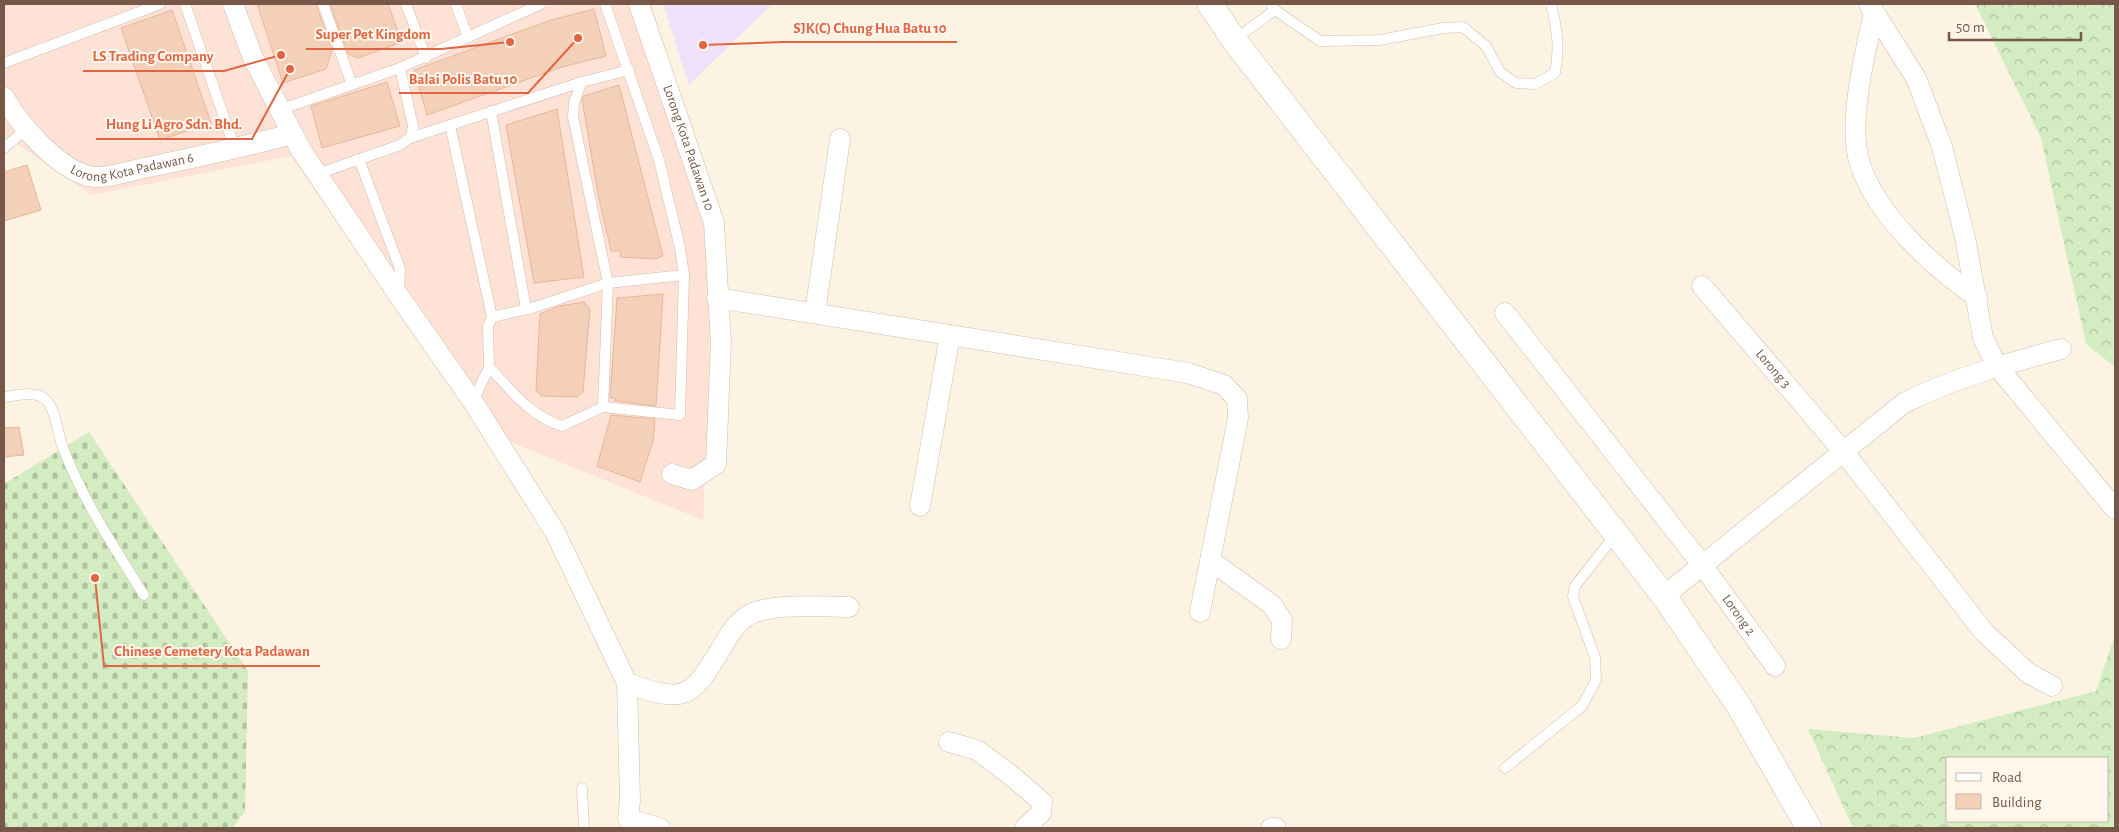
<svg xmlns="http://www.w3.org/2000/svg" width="2119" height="832" font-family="'Alegreya Sans',sans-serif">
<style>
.commercial{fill:#fee2d6}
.education{fill:#f0e0fa}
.forest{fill:url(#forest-crowns);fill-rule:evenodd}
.cemetery{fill:url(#cemetery-stones)}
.building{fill:#f4d0b9;stroke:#e8b699}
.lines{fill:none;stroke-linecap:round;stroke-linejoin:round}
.service-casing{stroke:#d1bcac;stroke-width:11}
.minor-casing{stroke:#d1bcac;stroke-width:21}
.tertiary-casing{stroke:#d1bcac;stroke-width:26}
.service{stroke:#fff;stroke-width:10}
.minor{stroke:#fff;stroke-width:20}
.tertiary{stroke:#fff;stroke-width:25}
.labels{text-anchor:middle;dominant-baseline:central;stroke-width:4;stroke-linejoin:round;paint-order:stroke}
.street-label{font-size:14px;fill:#775848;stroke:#fff7eb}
.leader{fill:none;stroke:#e26543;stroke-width:2}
.callout-dot{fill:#e26543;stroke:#fff7eb;stroke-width:2}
.callout-label{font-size:15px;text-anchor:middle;font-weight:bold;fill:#e26543;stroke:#fff7eb;stroke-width:4;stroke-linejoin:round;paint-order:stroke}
</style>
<defs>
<pattern id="forest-crowns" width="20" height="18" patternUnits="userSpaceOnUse" patternTransform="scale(1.25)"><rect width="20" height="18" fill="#d3ecc1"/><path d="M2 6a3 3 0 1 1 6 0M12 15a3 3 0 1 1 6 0" fill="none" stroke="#b0c29f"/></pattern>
<pattern id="cemetery-stones" width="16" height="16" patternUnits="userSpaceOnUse" patternTransform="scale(1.25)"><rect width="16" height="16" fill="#d3ecc1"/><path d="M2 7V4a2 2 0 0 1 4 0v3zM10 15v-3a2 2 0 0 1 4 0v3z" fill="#b0c29f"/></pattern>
</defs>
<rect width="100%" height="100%" fill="#fdf3e3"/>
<path class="commercial" d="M4 4H651L718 221 703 520 483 431 291 156 92 195 4 135Z"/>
<path class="education" d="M663 4H772L689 85Z"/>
<g class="forest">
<path d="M1975 4H2115V367L2086 344 2041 138Z"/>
<path d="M2115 635V828H1853L1808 729 1914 738 2096 691ZM1948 758H2108V821H1948Z"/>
</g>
<path class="cemetery" d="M89 432 248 671 245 811 233 828H4V484Z"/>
<g class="building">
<path d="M257 4H316L332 50 326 69 283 83Z"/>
<path d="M330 4H388L402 42 358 58 348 54Z"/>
<path d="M594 9 606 56 562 67 427 115 414 70 551 20Z"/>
<path d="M172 10 211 123 160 140 121 28Z"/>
<path d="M387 82 400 126 322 148 311 106Z"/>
<path d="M619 85 663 256 656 259 620 257 621 251H611L598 194 582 99 584 96Z"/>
<path d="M557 109 584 277 534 283 506 125Z"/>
<path d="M27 165 41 210 4 221V172Z"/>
<path d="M663 294 656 406 615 401 616 398H610L617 298Z"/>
<path d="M584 302 590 309 583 392 577 397 541 396 536 390 540 314 559 306Z"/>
<path d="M611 415 655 419 653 441 640 482 597 466Z"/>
<path d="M19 427 24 455 4 457V428Z"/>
</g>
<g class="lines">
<g class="service-casing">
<g id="service">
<path d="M185 4 235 149"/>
<path d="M323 4 352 85"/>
<path d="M406 4 426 58"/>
<path d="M456 4 468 38"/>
<path d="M1271 4 1275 10 1320 41 1380 40 1443 28 1463 27 1486 46 1500 72 1516 83 1535 84 1555 73C1560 48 1557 28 1551 4"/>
<path d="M1234 40 1275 10"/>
<path d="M4 63 160 4"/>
<path d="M279 110 400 68 541 4"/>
<path d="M491 111 526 309"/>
<path d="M450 125 492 317"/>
<path d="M410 138 582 82"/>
<path d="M4 148 25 130"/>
<path d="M359 159 400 269 399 293"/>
<path d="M317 174 400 145 411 137 413 126 400 68"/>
<path d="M489 367C512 391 530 416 562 426L603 407 680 415 684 275 680 248 659 160 605 4"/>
<path d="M4 397C16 396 35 390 45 399 56 409 57 432 62 445 82 499 114 547 144 595"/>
<path d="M473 402 489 367 488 326 492 317 532 308 608 283 684 275"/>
<path d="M603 407 608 283 573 117 574 102 582 82 629 70"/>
<path d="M1505 768 1582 706 1596 680 1595 657 1573 597 1575 586 1615 535"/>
<path d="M582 788 584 828"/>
</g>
</g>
<g class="minor-casing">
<g id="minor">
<path d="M233 4 253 58 301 150 399 296 473 402 555 532 627 683 630 800 628 819 660 828"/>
<path id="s1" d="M639 4 714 223 721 342 716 464 692 480 672 474"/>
<path d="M1869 4 1916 78 1942 147 1965 237 1983 338 1997 366 2115 509"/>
<path d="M1874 13C1865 52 1847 125 1860 164 1877 216 1933 267 1977 297"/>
<path id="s2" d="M4 97C19 124 56 167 88 176 101 180 130 171 144 168 193 158 243 147 292 134"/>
<path id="s3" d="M1702 286 1843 451 1984 632 2028 673 2052 686"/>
<path d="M717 298 1188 373 1224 385 1237 399 1238 418 1200 612"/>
<path d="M815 313 840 139"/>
<path id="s4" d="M1505 313 1703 566 1775 666"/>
<path d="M920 506 950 335"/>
<path d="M1211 561 1272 605 1282 620 1281 639"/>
<path d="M1664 596 1904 403C1954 378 2008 363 2061 349"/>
<path d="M627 683C690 706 692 696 725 642 730 633 738 622 747 616 771 602 821 607 849 607"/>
<path d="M949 742 977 750 1013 777 1042 802 1041 813 1025 828"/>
<path d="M1271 828H1276"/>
</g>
</g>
<g class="tertiary-casing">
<path id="tertiary" d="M1210 4 1234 40 1664 596 1739 706 1809 828"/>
</g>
<use href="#service" class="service"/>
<use href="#minor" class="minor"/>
<use href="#tertiary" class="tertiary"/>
</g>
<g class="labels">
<g class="street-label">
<text stroke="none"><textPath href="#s1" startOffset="152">Lorong Kota Padawan 10</textPath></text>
<text stroke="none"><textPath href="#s2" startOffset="162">Lorong Kota Padawan 6</textPath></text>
<text stroke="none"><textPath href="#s3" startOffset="109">Lorong 3</textPath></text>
<text stroke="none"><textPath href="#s4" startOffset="382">Lorong 2</textPath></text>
</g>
</g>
<path class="leader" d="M703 45L783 42H957M510 42L441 49H306M281 55L224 71H83M578 38L528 93H399M290 69L252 139H96M95 578L104 666H320"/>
<g class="callout-dot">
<circle cx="703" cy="45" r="5"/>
<circle cx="510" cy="42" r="5"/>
<circle cx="281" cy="55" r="5"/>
<circle cx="578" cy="38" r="5"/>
<circle cx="290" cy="69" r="5"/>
<circle cx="95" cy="578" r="5"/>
</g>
<g class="callout-label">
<text x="870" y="33">SJK(C) Chung Hua Batu 10</text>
<text x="373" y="39">Super Pet Kingdom</text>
<text x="153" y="61">LS Trading Company</text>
<text x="463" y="84">Balai Polis Batu 10</text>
<text x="174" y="129">Hung Li Agro Sdn. Bhd.</text>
<text x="212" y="656">Chinese Cemetery Kota Padawan</text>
</g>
<rect width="2119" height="832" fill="none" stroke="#775848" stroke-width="10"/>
<rect x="1946" y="757" width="162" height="65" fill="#fff7eb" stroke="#c9b7aa"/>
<rect x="1956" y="773" width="25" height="8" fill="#ffffff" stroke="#c9b7aa"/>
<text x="1992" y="782" font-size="15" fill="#775848">Road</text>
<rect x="1956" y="794" width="25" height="15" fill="#f4d0b9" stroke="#c9b7aa"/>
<text x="1992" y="807" font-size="15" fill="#775848">Building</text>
<path d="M1949 32v8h132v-8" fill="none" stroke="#775848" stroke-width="2.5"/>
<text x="1956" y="32" font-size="15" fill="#775848" stroke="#fff7eb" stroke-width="4" paint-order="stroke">50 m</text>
</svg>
